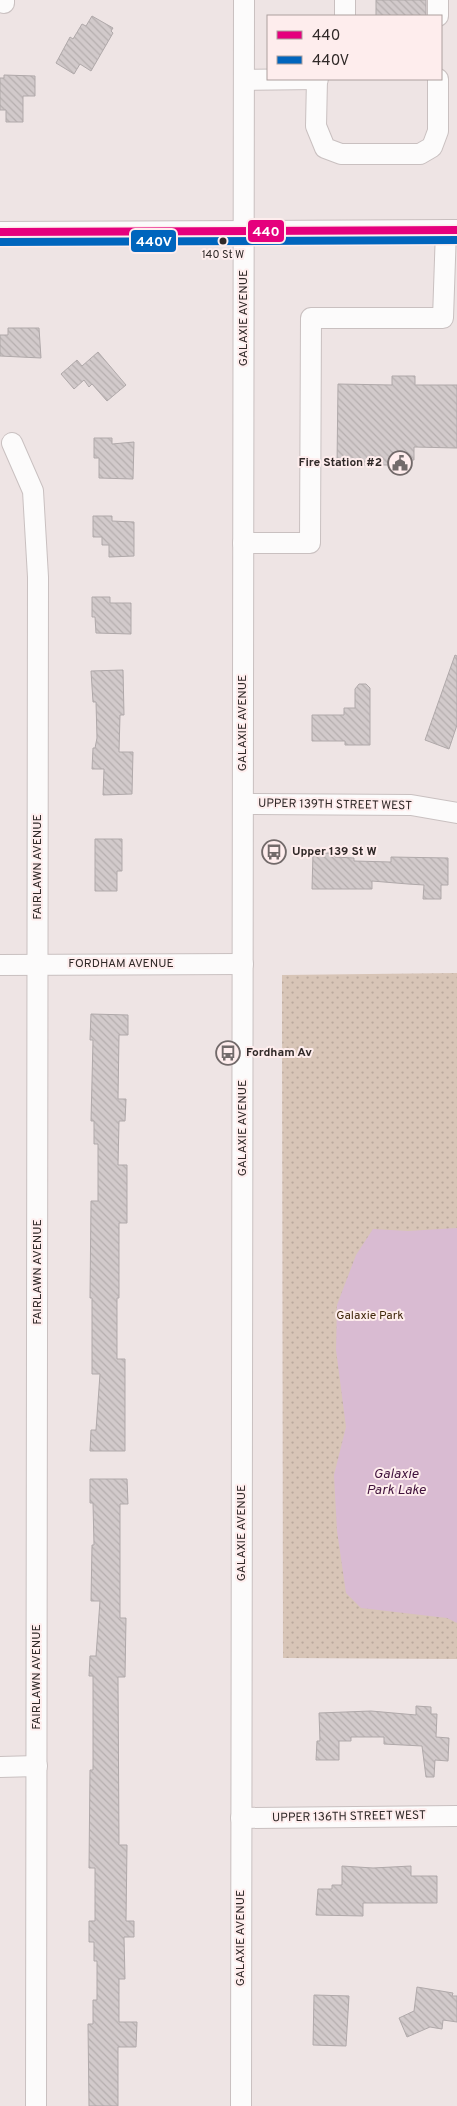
<svg xmlns="http://www.w3.org/2000/svg" width="457" height="2106" font-family="Overpass,sans-serif">
<style>
.park{fill:url(#park-dots)}
.water{fill:#d9bbd2}
.building{fill:url(#building-back-hatch);stroke:#b0a9aa}
.lines{fill:none;stroke-linecap:round;stroke-linejoin:round}
.minor-casing{stroke:#c9c0c0;stroke-width:22}
.minor{stroke:#fcfbfb;stroke-width:20}
.bus-1-casing{stroke:#feeded;stroke-width:11}
.bus-2-casing{stroke:#feeded;stroke-width:11}
.bus-1{stroke:#e5007d;stroke-width:8}
.bus-2{stroke:#0065bd;stroke-width:8}
.bus-dot{fill:#302928;stroke:#feeded;stroke-width:2}
.labels{text-anchor:middle;dominant-baseline:central;stroke-width:4;stroke-linejoin:round;paint-order:stroke}
.bus-label{font-size:11px;fill:#302928;stroke:#feeded}
.street-label{font-size:12px;fill:#302928;stroke:#feeded}
.poi-label{font-size:12px;font-weight:bold;fill:#302928;stroke:#feeded;text-anchor:start}
.park-label{font-size:12px;fill:#42290d;stroke:#feeded}
.water-label{font-size:14px;font-style:italic;fill:#41133d;stroke:#feeded}
.line-badge{stroke:#feeded;stroke-width:2}
.badge-label{font-size:14px;text-anchor:middle;font-weight:bold;fill:#fff}
</style>
<defs>
<pattern id="park-dots" width="8" height="8" patternUnits="userSpaceOnUse" patternTransform="scale(1.25)"><rect width="8" height="8" fill="#d8c5b7"/><path d="M2 2h.1M6 6h.1" fill="none" stroke="#baa99d" stroke-width="1.8" stroke-linecap="round"/></pattern>
<pattern id="building-back-hatch" width="6" height="6" patternUnits="userSpaceOnUse" patternTransform="scale(1.25)"><rect width="6" height="6" fill="#d2cacb"/><path d="M-1 5l2 2M0 0l6 6M5-1l2 2" fill="none" stroke="#b5aeae"/></pattern>
</defs>
<rect width="100%" height="100%" fill="#eee4e4"/>
<path class="park" d="M457 973V1659L283 1658 282 975Z"/>
<path class="water" d="M457 1228V1623L447 1618 361 1608 346 1593 337 1531 334 1475 346 1427 336 1350 337 1305 356 1255 373 1229 408 1231Z"/>
<g class="building">
<rect x="376" y="0" width="50" height="16"/>
<path d="M92 16 113 28 111 31 113 33 91 71 80 64 74 74 56 63 70 37 73 39 82 24 86 26Z"/>
<path d="M4 75 35 76V96H23V122H6V110H0V78H4Z"/>
<path d="M8 328H39L41 358 0 356V335H8Z"/>
<path d="M98 352 126 385 107 401 92 384 89 387 84 380 74 389 61 374 77 360 82 366Z"/>
<path d="M392 376H415V385H457V448L414 447V460H392V465H337L338 384 392 385Z"/>
<path d="M94 438H112V444L134 442 133 479 99 478V458H94Z"/>
<path d="M93 516H112V521L134 522V556L109 557V545H102V537H93Z"/>
<path d="M92 597H110V603H131V634L96 633 95 617H92Z"/>
<path d="M455 655 457 656V725L449 749 425 740Z"/>
<path d="M123 670 124 715H120L119 752H133L132 794 103 795 104 769H92L93 748H95L97 738 96 702H93L91 671Z"/>
<path d="M359 684H366L370 688V745H345V741H312V715H344V708H355V689Z"/>
<path d="M95 839H122V871H117V891H95Z"/>
<path d="M313 853H335V857L354 858V861L391 862V857L448 858V885H441V899H423L424 885 408 884 372 881V889H312Z"/>
<path d="M91 1014 128 1015V1035H119L118 1099H126L125 1121H119L118 1165H127V1223H119V1298H117V1359H125V1451H90L91 1430H96L100 1374H92V1298H90L91 1201H98V1144H94V1121H91L93 1040H90Z"/>
<path d="M90 1479H127L128 1504H120V1618H126L125 1677H118L119 1845H127L126 1921H134V1937H124L125 1979H119V2022H137L136 2047H118V2106H89L88 2024H93V2000H97V1961H94V1942H89V1921H95V1868H89L90 1770H93V1676H89L90 1656H96L100 1601H91L92 1545H94L93 1503H90Z"/>
<path d="M416 1706 431 1707V1714H437L436 1737 449 1738 448 1761 435 1760 434 1777H426L422 1746 384 1744V1737H351V1741H339V1760H316L317 1741H320L319 1713 371 1711 416 1715Z"/>
<path d="M342 1866 373 1868 411 1866V1876H437V1903H363V1916L316 1915 318 1889H332V1885H342Z"/>
<path d="M417 1987 453 1993 452 1996H457V2022L443 2020 442 2029 430 2027 407 2037 399 2018 414 2011Z"/>
<path d="M314 1995 349 1996 346 2046 313 2045Z"/>
</g>
<g class="lines">
<g class="minor-casing">
<g id="minor">
<path d="M345 0V16"/>
<path d="M438 0V16"/>
<path d="M4 3V0"/>
<path d="M317 79 316 126 325 148 341 154H420L432 147 438 131V79"/>
<path d="M244 80 318 79"/>
<path d="M0 232 457 230"/>
<path d="M12 443 33 491 38 577 36 2106"/>
<path d="M243 543H310L311 318H443L446 230"/>
<path d="M243 804 411 805 457 813"/>
<path d="M0 965 243 964"/>
<path d="M0 1767 37 1766"/>
<path d="M241 1818 457 1816"/>
<path d="M241 2106 244 0"/>
</g>
</g>
<use href="#minor" class="minor"/>
<g class="bus-1-casing">
<path id="bus-1" d="M0 232 457 230"/>
</g>
<g class="bus-2-casing">
<path id="bus-2" d="M0 242 457 240"/>
</g>
<use href="#bus-1" class="bus-1"/>
<use href="#bus-2" class="bus-2"/>
</g>
<defs>
<g id="civic-ring" transform="scale(1.25)"><circle r="9.5" fill="#feeded" stroke="#726a6a" stroke-width="1.5"/><path d="M-.6-6.5H3V-4.5H.6V-3L4-1V1h2V6H-6V1h2V-1L-.6-3ZM-1.2 2.5V6h2.4V2.5Z" fill="#726a6a"/></g>
<g id="bus-ring" transform="scale(1.25)"><circle r="9.5" fill="#feeded" stroke="#726a6a" stroke-width="1.5"/><path d="M-5-6H5V4H4V6H2V4H-2V6H-4V4H-5ZM-3.5-4V0h7V-4ZM-3.5 1.2v1.5H-2V1.2ZM2 1.2v1.5H3.5V1.2Z" fill="#726a6a"/></g>
</defs>
<g fill-rule="evenodd">
<use href="#civic-ring" x="400" y="463"/>
<use href="#bus-ring" x="274" y="852"/>
<use href="#bus-ring" x="228" y="1053"/>
</g>
<circle class="bus-dot" cx="223" cy="241" r="4.5"/>
<g class="labels">
<g class="bus-label">
<text x="223" y="255">140 St W</text>
</g>
<g class="street-label">
<text transform="translate(244 318) rotate(-90)">GALAXIE AVENUE</text>
<text transform="translate(243 723) rotate(-90)">GALAXIE AVENUE</text>
<text transform="translate(335 805) rotate(1)">UPPER 139TH STREET WEST</text>
<text transform="translate(38 867) rotate(-90)">FAIRLAWN AVENUE</text>
<text x="121" y="964">FORDHAM AVENUE</text>
<text transform="translate(243 1128) rotate(-90)">GALAXIE AVENUE</text>
<text transform="translate(38 1272) rotate(-90)">FAIRLAWN AVENUE</text>
<text transform="translate(242 1533) rotate(-90)">GALAXIE AVENUE</text>
<text transform="translate(37 1677) rotate(-90)">FAIRLAWN AVENUE</text>
<text transform="translate(349 1817) rotate(-1)">UPPER 136TH STREET WEST</text>
<text transform="translate(241 1938) rotate(-90)">GALAXIE AVENUE</text>
</g>
<g class="poi-label">
<text x="382" y="463" text-anchor="end">Fire Station #2</text>
<text x="292" y="852">Upper 139 St W</text>
<text x="246" y="1053">Fordham Av</text>
</g>
<g class="park-label">
<text x="370" y="1316">Galaxie Park</text>
</g>
<g class="water-label">
<text x="396" y="1474">Galaxie<tspan x="396" dy="16">Park Lake</tspan></text>
</g>
</g>
<g class="line-badge">
<rect x="247" y="219" width="38" height="24" rx="5" fill="#e5007d"/>
<rect x="130" y="229" width="47" height="24" rx="5" fill="#0065bd"/>
</g>
<g class="badge-label">
<text x="266" y="236">440</text>
<text x="154" y="246">440V</text>
</g>
<rect x="267" y="15" width="175" height="65" fill="#feeded" stroke="#ac9f9e"/>
<rect x="277" y="31" width="25" height="8" fill="#e5007d" stroke="#ac9f9e"/>
<text x="312" y="40" font-size="15" fill="#302928">440</text>
<rect x="277" y="56" width="25" height="8" fill="#0065bd" stroke="#ac9f9e"/>
<text x="312" y="65" font-size="15" fill="#302928">440V</text>
</svg>
